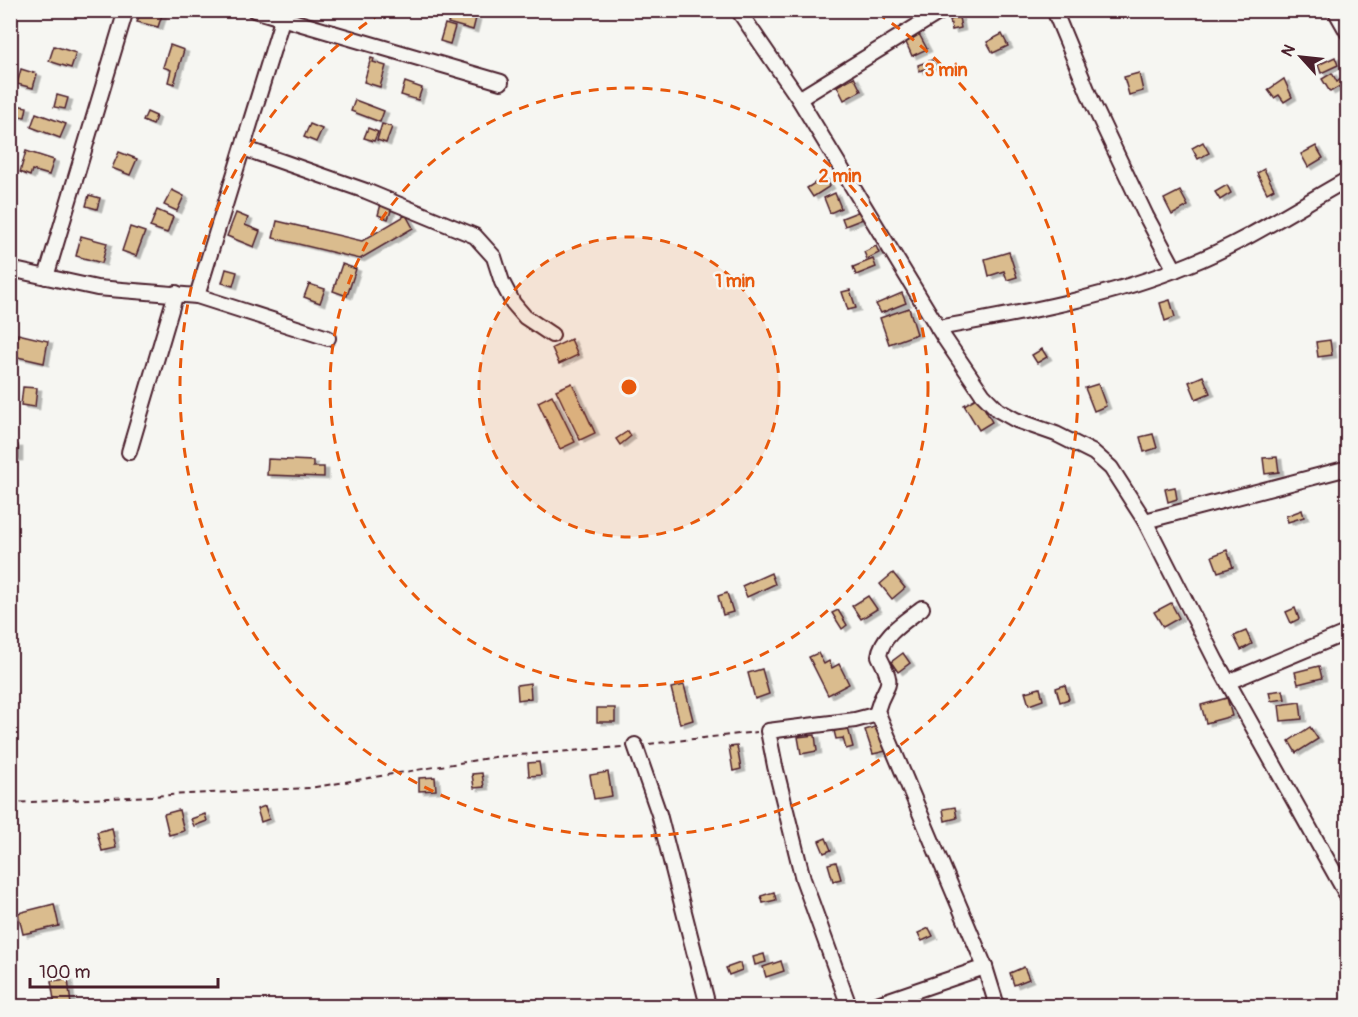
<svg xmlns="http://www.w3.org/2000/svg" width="1358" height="1017" font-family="Pangolin,sans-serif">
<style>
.building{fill:#dabc8e;stroke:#4a1f2b;stroke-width:1.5;filter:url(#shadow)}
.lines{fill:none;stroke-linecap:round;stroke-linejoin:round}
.minor-casing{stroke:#4a1f2b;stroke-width:18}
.path{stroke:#4a1f2b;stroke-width:2;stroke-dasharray:6 4.5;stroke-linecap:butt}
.minor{stroke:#f6f6f2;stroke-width:14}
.ring{fill:none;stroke:#e8590c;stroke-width:3;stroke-dasharray:10 8}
.centre{fill:#e8590c;stroke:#f6f6f2;stroke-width:3}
.ring-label{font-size:18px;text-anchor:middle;font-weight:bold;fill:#e8590c;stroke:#f6f6f2;stroke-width:5;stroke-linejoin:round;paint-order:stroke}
</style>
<defs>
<filter id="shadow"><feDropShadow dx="4.5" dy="2.5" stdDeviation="0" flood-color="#0004"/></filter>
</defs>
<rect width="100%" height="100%" fill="#f6f6f2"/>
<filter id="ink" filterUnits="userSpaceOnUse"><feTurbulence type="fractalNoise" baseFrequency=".0167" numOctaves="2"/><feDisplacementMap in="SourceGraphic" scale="12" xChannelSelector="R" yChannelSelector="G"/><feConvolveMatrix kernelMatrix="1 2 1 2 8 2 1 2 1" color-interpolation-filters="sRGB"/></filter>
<g filter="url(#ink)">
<g class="building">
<path d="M141 10 162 15 158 27 137 22Z"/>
<path d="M451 11 476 18 473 30 448 23Z"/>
<path d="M959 17 961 28 952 30 950 20Z"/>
<path d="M445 24 455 27 450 44 440 41Z"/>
<path d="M918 32 927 49 912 56 904 38Z"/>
<path d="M1002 34 1008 46 993 53 987 42Z"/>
<path d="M170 45 184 50 174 84 168 82 171 70 163 67Z"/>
<path d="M54 46 76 53 71 68 49 61Z"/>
<path d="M1335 57 1338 65 1321 73 1318 65Z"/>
<path d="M371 58 374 59 373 62 386 66 380 87 364 82Z"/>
<path d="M932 60 934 66 919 71 918 65Z"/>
<path d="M21 69 37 74 33 88 17 84Z"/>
<path d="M1139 73 1143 91 1129 95 1124 77Z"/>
<path d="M1332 73 1337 82 1342 78 1345 83 1330 92 1322 79Z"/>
<path d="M854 77 861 91 844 100 837 86Z"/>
<path d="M1284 79 1292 97 1284 102 1279 95 1274 98 1268 90Z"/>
<path d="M405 82 422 88 418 100 401 95Z"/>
<path d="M57 95 68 98 65 109 54 107Z"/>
<path d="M355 100 384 111 380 122 351 111Z"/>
<path d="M10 104 27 107 25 117 10 115Z"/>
<path d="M147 112 156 116 153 125 143 121Z"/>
<path d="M36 113 66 124 60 138 31 127Z"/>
<path d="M310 124 322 129 316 142 304 137Z"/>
<path d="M382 124 392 127 386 143 377 140Z"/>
<path d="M368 128 378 132 374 141 364 138Z"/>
<path d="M1203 142 1209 153 1198 159 1192 148Z"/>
<path d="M1316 146 1323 158 1308 167 1301 154Z"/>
<path d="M26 151 54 160 49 175 32 170 30 176 20 172Z"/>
<path d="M119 152 137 159 130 175 112 168Z"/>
<path d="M1264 169 1274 189 1267 193 1257 173Z"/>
<path d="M824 177 830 186 813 197 807 188Z"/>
<path d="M1227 185 1231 193 1220 200 1215 192Z"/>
<path d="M172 190 184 196 177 211 164 205Z"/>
<path d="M1180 191 1188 206 1172 215 1164 199Z"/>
<path d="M835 193 841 208 830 213 824 198Z"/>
<path d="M89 195 100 198 97 209 86 206Z"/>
<path d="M381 204 392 208 388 219 378 215Z"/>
<path d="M157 210 173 217 167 233 150 227Z"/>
<path d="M860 211 863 219 845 226 842 218Z"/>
<path d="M236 213 248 218 245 225 260 231 254 247 227 236Z"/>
<path d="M406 215 413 228 360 259 273 238 277 221 362 241Z"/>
<path d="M130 227 145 232 136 256 122 251Z"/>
<path d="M81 236 107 243 102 263 76 256Z"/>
<path d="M876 246 879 253 867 259 864 252Z"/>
<path d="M1009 252 1017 277 1007 280 1004 271 989 276 985 259Z"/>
<path d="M873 259 876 267 856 275 853 267Z"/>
<path d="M342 264 356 269 347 296 333 291Z"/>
<path d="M226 269 237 272 233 286 222 283Z"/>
<path d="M309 284 325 289 320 303 304 297Z"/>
<path d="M850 290 856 308 848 310 842 292Z"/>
<path d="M902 293 906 303 881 313 876 304Z"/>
<path d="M1170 300 1175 317 1165 321 1160 303Z"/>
<path d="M909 308 917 334 889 344 880 318Z"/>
<path d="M18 334 48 341 44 363 13 356Z"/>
<path d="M571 339 578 355 559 364 552 348Z"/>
<path d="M1330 340 1332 355 1318 357 1316 342Z"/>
<path d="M1042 349 1047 357 1037 363 1032 355Z"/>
<path d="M1203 376 1210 393 1196 399 1189 382Z"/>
<path d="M572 383 595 433 580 440 556 390Z"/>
<path d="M1098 384 1106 406 1094 411 1085 388Z"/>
<path d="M23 387 37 388 35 407 21 405Z"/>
<path d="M552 395 575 442 560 449 538 402Z"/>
<path d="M978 397 992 422 979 430 964 405Z"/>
<path d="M628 431 631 436 620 445 616 439Z"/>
<path d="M1153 434 1157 448 1144 452 1140 437Z"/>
<rect x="10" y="445" width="8" height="13"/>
<path d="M1277 457 1279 472 1265 474 1263 458Z"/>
<path d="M268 459 313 461V467H324V477L267 475Z"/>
<path d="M1175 487 1177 499 1168 502 1165 489Z"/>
<path d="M1302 510 1304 517 1288 522 1286 516Z"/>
<path d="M1227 550 1233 567 1218 572 1212 556Z"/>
<path d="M771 573 775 584 747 597 742 586Z"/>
<path d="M893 573 905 588 892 599 880 584Z"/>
<path d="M727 593 733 612 723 615 718 596Z"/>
<path d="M868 596 877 609 861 619 852 606Z"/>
<path d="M1171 603 1179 618 1163 627 1154 612Z"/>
<path d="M1295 608 1299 619 1291 623 1286 612Z"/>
<path d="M838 610 847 625 842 629 832 613Z"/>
<path d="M1246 631 1252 644 1241 650 1234 636Z"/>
<path d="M818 653 824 664 829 661 832 668 839 664 849 684 828 695 809 657Z"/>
<path d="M903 653 910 663 898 672 891 662Z"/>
<path d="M1319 666 1322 678 1298 684 1295 672Z"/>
<path d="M762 669 769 694 755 699 748 673Z"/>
<path d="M530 683 531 698 518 700 517 685Z"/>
<path d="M684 685 693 720 680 724 671 688Z"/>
<path d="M1065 685 1069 699 1060 702 1056 688Z"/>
<path d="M1040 688 1043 700 1029 705 1025 692Z"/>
<path d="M1283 690 1285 699 1271 701 1269 692Z"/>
<path d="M1227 698 1232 716 1206 723 1201 705Z"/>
<path d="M1300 702 1302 719 1281 721 1279 705Z"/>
<rect x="597" y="708" width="18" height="14"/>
<path d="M878 726 886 751 873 754 865 730Z"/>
<path d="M1310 727 1318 739 1296 753 1289 741Z"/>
<path d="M848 728 853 747 846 749 843 738 836 739 834 731Z"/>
<path d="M815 735 817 751 801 754 798 737Z"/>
<path d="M737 746 741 769 733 771 729 747Z"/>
<path d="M539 762 541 775 529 776 528 763Z"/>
<path d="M608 772 612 796 594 799 590 775Z"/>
<path d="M482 773 484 787 474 788 472 774Z"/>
<path d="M435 777 436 790 419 791V778Z"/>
<path d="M265 806 269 819 261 822 257 809Z"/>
<path d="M955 807 957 818 945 821 943 809Z"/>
<path d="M179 810 184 831 169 835 164 814Z"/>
<path d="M205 814 207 821 194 826 191 819Z"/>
<path d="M112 828 116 848 102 851 97 832Z"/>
<path d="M826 838 831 850 824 853 819 841Z"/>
<path d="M836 862 841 879 833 881 828 864Z"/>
<path d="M774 892 776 900 763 903 761 896Z"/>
<path d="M54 904 59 926 23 934 18 913Z"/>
<path d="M929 928 933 936 922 941 918 933Z"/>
<path d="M764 954 766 962 755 965 753 957Z"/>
<path d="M781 961 784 971 766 977 763 967Z"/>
<path d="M740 963 742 970 729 975 726 968Z"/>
<path d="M1024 967 1029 979 1014 985 1010 973Z"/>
<path d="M68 979 71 1005 55 1006 51 981Z"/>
</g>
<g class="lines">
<g class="minor-casing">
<g id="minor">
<path d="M254 10 501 82"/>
<path d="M738 10 799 99 945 339 983 395 998 410 1016 420 1056 434 1094 453 1111 468 1145 521 1216 661 1348 897"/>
<path d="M1054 10 1093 104 1146 216 1175 270"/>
<path d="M1335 10 1348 33"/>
<path d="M799 99 943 10"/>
<path d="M243 148 366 191 475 236 494 257 502 282 513 303 525 317 552 335"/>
<path d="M10 269 97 288 197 296 328 338"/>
<path d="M46 277 126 10"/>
<path d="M197 296 282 20"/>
<path d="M938 328C1023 313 1110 297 1190 264 1245 242 1296 208 1348 179"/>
<path d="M129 452 176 293"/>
<path d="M1145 521 1348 468"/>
<path d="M922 608C906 621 882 634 879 656 897 691 885 680 877 711L985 967 997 1006"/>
<path d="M1228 682 1348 632"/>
<path d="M635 745 659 814 708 1006"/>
<path d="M849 1006 803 879 775 766 768 731 855 720 878 714"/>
<path d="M871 1006 985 967"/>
</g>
</g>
<g class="path">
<path d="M649 744 757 732"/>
<path d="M10 803 310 788 494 757 622 747"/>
</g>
<use href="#minor" class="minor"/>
</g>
</g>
<circle cx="629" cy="387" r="150" fill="#e8590c" fill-opacity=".12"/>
<g class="ring">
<circle cx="629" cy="387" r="150"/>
<circle cx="629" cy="387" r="299"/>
<path d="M877 13A449 449 0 1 1 381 13"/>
</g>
<circle cx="629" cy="387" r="9" class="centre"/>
<g class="ring-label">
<text x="946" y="76">3 min</text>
<text x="840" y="182">2 min</text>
<text x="735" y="287">1 min</text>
</g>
<rect width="1358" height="1017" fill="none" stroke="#f6f6f2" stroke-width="36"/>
<rect x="18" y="18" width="1322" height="981" fill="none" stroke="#4a1f2b" stroke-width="2" filter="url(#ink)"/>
<g transform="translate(1301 57) rotate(297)" stroke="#f6f6f2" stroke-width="4.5" paint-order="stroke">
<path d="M0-4.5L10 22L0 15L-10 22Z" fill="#4a1f2b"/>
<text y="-9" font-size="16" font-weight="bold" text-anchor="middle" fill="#4a1f2b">N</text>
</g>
<path d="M30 978v9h188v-9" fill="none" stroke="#4a1f2b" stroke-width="3"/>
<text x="39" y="978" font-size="18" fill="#4a1f2b" stroke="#f6f6f2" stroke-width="4.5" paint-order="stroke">100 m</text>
</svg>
